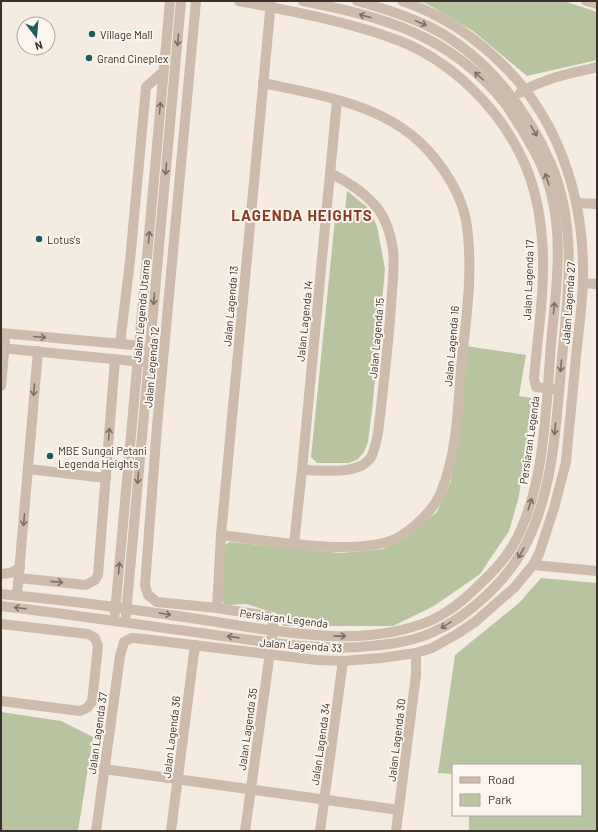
<svg xmlns="http://www.w3.org/2000/svg" width="598" height="832" font-family="Barlow,sans-serif">
<style>
.green{fill:#b8c4a0}
.lines{fill:none;stroke-linecap:round;stroke-linejoin:round}
.minor{stroke:#cdbbac;stroke-width:10}
.oneway{stroke:#7d6f65}
.poi-dot{fill:#1f5a5e;stroke:#fbf5ee;stroke-width:1.5}
.labels{text-anchor:middle;dominant-baseline:central;stroke-width:4;stroke-linejoin:round;paint-order:stroke}
.poi-label{font-size:11px;fill:#3b302b;stroke:#fbf5ee;text-anchor:start}
.street-label{font-size:11px;fill:#3b302b;stroke:#fbf5ee}
.district-label{font-size:15px;font-weight:bold;letter-spacing:1px;fill:#8c3b22;stroke:#fbf5ee}
</style>
<rect width="100%" height="100%" fill="#f4ebe1"/>
<g class="green">
<path d="M418 1H564L597 12V60L527 76 473 31 427 4Z"/>
<path d="M347 191 367 207 377 226 385 269 372 411 368 442 364 452 358 459 349 463H317L311 457 336 209 345 210Z"/>
<path d="M466 346 526 355 519 396 532 398 519 496 509 531 480 574 434 606 393 626H283L276 613 246 604 224 605 221 596 225 545 230 542 341 553 383 549 406 537 437 512 451 481Z"/>
<path d="M541 578 597 583V831H469V815H581V765H453V774L438 773 455 655 519 603Z"/>
<path d="M1 712 61 721 93 737 78 831H1Z"/>
</g>
<g class="lines">
<g class="minor">
<path d="M196 1 157 426 145 586 148 595 157 602 217 608 268 616 273 620V631L245 831"/>
<path d="M239 1C291 11 351 22 400 41 452 62 498 107 522 158 534 183 540 212 542 239 546 285 538 332 534 378L536 387 554 389"/>
<path d="M586 1 597 4"/>
<path d="M520 93C543 78 570 74 597 67"/>
<path d="M577 203 597 204"/>
<path d="M583 283 597 284"/>
<path d="M1 333 144 346"/>
<path d="M120 344 130 261 146 87 163 72"/>
<path d="M1 348 143 362"/>
<path d="M1 386 5 342"/>
<path d="M28 469 106 478"/>
<path d="M302 470C322 470 360 476 371 457 375 450 376 441 378 433 383 391 388 349 391 306 392 288 395 268 393 249 391 236 386 220 378 209 366 193 348 182 330 173"/>
<path d="M221 535C264 540 362 558 399 537 415 527 434 510 441 492 457 453 458 409 461 368 466 320 474 269 466 220 461 196 448 174 432 155 391 105 323 96 263 83"/>
<path d="M294 544 302 470 337 100"/>
<path d="M533 565 597 571"/>
<path d="M1 574 10 573 20 568"/>
<path d="M19 578 86 585 95 580 98 575 115 359"/>
<path d="M1 594C53 599 104 605 156 613 186 617 217 622 248 627 308 636 374 645 432 620 449 612 464 600 477 587 489 576 501 564 510 550 545 496 546 407 551 344 555 298 563 248 553 202 548 175 535 151 521 128 515 119 510 110 504 102 450 35 384 17 303 1"/>
<path d="M17 596 38 351"/>
<path d="M1 606C68 614 134 624 201 633 255 640 305 650 359 647 384 645 408 643 431 633 469 617 509 579 527 542 553 489 556 427 561 369 567 301 579 229 551 164 528 110 485 55 432 28 408 16 383 8 357 1"/>
<path d="M217 608 221 535 271 1"/>
<path d="M115 613 170 1"/>
<path d="M126 615 181 1"/>
<path d="M1 624 88 634 95 638 98 646 92 702 87 708 80 711 1 701"/>
<path d="M104 769 399 810"/>
<path d="M96 831 120 656 124 642 131 638H135L317 660 343 661 381 658 416 653 432 648 457 634 475 622 514 588 533 565 539 554 554 508 566 462C569 427 573 392 576 356 579 326 584 296 583 266 582 194 558 122 508 70 477 38 444 15 402 1"/>
<path d="M171 831 195 645"/>
<path d="M320 831 343 661"/>
<path d="M396 831 416 675V653"/>
</g>
</g>
<defs><path id="oneway-shaft" d="M-6 0H5M1.5-3L5.5 0L1.5 3" fill="none" stroke-width="1.6" stroke-linecap="round" stroke-linejoin="round"/></defs>
<g class="oneway">
<use href="#oneway-shaft" transform="translate(365 16) rotate(-165)"/>
<use href="#oneway-shaft" transform="translate(421 23) rotate(23)"/>
<use href="#oneway-shaft" transform="translate(178 40) rotate(95)"/>
<use href="#oneway-shaft" transform="translate(479 76) rotate(-138)"/>
<use href="#oneway-shaft" transform="translate(160 108) rotate(-85)"/>
<use href="#oneway-shaft" transform="translate(534 131) rotate(60)"/>
<use href="#oneway-shaft" transform="translate(166 169) rotate(95)"/>
<use href="#oneway-shaft" transform="translate(547 179) rotate(-109)"/>
<use href="#oneway-shaft" transform="translate(149 237) rotate(-85)"/>
<use href="#oneway-shaft" transform="translate(154 299) rotate(95)"/>
<use href="#oneway-shaft" transform="translate(554 308) rotate(-85)"/>
<use href="#oneway-shaft" transform="translate(40 337) rotate(5)"/>
<use href="#oneway-shaft" transform="translate(561 366) rotate(95)"/>
<use href="#oneway-shaft" transform="translate(34 390) rotate(95)"/>
<use href="#oneway-shaft" transform="translate(555 429) rotate(96)"/>
<use href="#oneway-shaft" transform="translate(109 434) rotate(-86)"/>
<use href="#oneway-shaft" transform="translate(138 478) rotate(95)"/>
<use href="#oneway-shaft" transform="translate(530 504) rotate(-72)"/>
<use href="#oneway-shaft" transform="translate(24 520) rotate(95)"/>
<use href="#oneway-shaft" transform="translate(521 553) rotate(120)"/>
<use href="#oneway-shaft" transform="translate(119 568) rotate(-85)"/>
<use href="#oneway-shaft" transform="translate(57 582) rotate(6)"/>
<use href="#oneway-shaft" transform="translate(20 608) rotate(-173)"/>
<use href="#oneway-shaft" transform="translate(165 614) rotate(9)"/>
<use href="#oneway-shaft" transform="translate(446 625) rotate(149)"/>
<use href="#oneway-shaft" transform="translate(340 636) rotate(-1)"/>
<use href="#oneway-shaft" transform="translate(233 637) rotate(-172)"/>
</g>
<g class="poi-dot">
<circle cx="92" cy="34" r="4"/>
<circle cx="89" cy="58" r="4"/>
<circle cx="39" cy="239" r="4"/>
<circle cx="50" cy="456" r="4"/>
</g>
<g class="labels">
<g class="poi-label">
<text x="100" y="34">Village Mall</text>
<text x="97" y="58">Grand Cineplex</text>
<text x="47" y="239">Lotus's</text>
<text x="58" y="450">MBE Sungai Petani<tspan x="58" dy="13">Legenda Heights</tspan></text>
</g>
<g class="street-label">
<text transform="translate(528 280) rotate(-88)">Jalan Lagenda 17</text>
<text transform="translate(568 303) rotate(-86)">Jalan Lagenda 27</text>
<text transform="translate(230 306) rotate(-85)">Jalan Lagenda 13</text>
<text transform="translate(141 311) rotate(-85)">Jalan Legenda Utama</text>
<text transform="translate(304 321) rotate(-84)">Jalan Lagenda 14</text>
<text transform="translate(376 338) rotate(-85)">Jalan Lagenda 15</text>
<text transform="translate(451 346) rotate(-85)">Jalan Lagenda 16</text>
<text transform="translate(151 367) rotate(-85)">Jalan Legenda 12</text>
<text transform="translate(529 440) rotate(-82)">Persiaran Legenda</text>
<text transform="translate(284 618) rotate(7)">Persiaran Legenda</text>
<text transform="translate(301 645) rotate(4)">Jalan Lagenda 33</text>
<text transform="translate(247 729) rotate(-82)">Jalan Lagenda 35</text>
<text transform="translate(97 733) rotate(-82)">Jalan Lagenda 37</text>
<text transform="translate(171 737) rotate(-83)">Jalan Lagenda 36</text>
<text transform="translate(396 740) rotate(-83)">Jalan Lagenda 30</text>
<text transform="translate(320 744) rotate(-82)">Jalan Lagenda 34</text>
</g>
<g class="district-label">
<text x="302" y="215">LAGENDA HEIGHTS</text>
</g>
</g>
<rect width="598" height="832" fill="none" stroke="#3b302b" stroke-width="4"/>
<rect x="452" y="764" width="130" height="52" fill="#fbf5ee" stroke="#aea6a0"/>
<rect x="460" y="777" width="20" height="6" fill="#cdbbac" stroke="#aea6a0"/>
<text x="488" y="784" font-size="12" fill="#3b302b">Road</text>
<rect x="460" y="794" width="20" height="12" fill="#b8c4a0" stroke="#aea6a0"/>
<text x="488" y="804" font-size="12" fill="#3b302b">Park</text>
<g transform="translate(36 36) rotate(164)"><circle r="19" fill="#fbf5ee" stroke="#aea6a0"/>
<path d="M0-3L7 15L0 10L-7 15Z" fill="#1f5a5e"/>
<text y="-6" font-size="11" font-weight="bold" text-anchor="middle" fill="#3b302b">N</text>
</g>
</svg>
